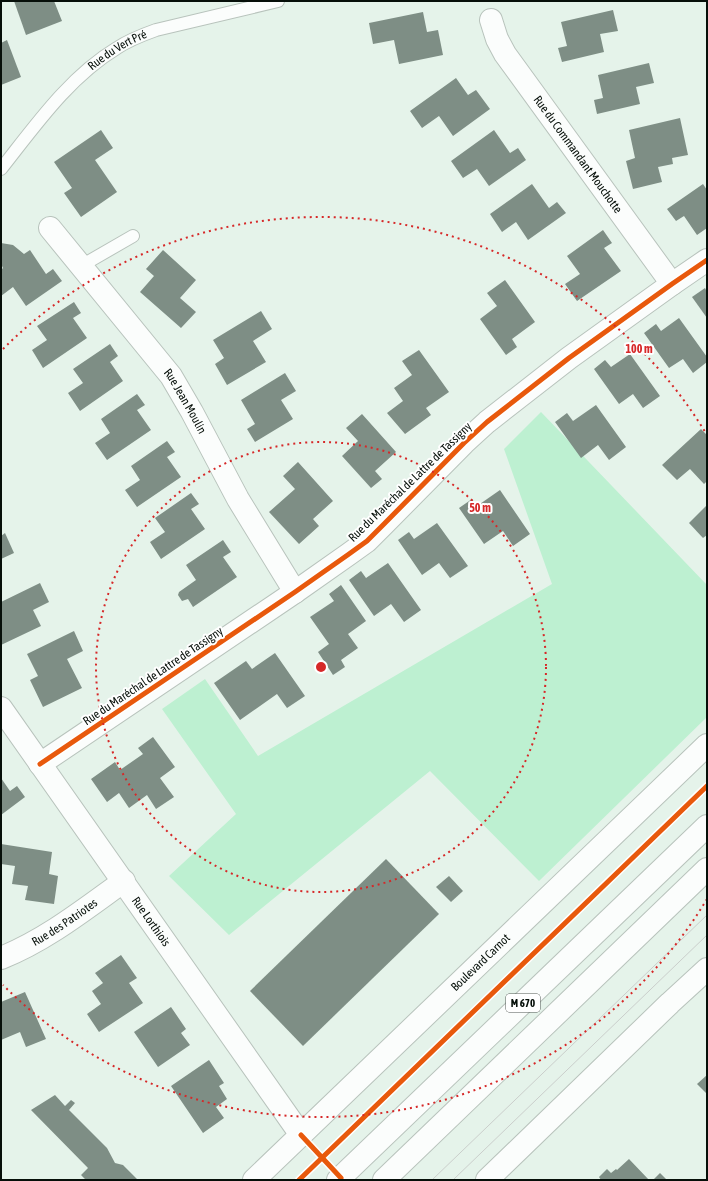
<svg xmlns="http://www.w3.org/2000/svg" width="708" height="1181" font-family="'Asap Condensed',sans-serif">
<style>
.green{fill:#bdf0d1}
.building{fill:#7e8e85}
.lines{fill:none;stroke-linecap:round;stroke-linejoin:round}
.lane-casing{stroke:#b8c3bc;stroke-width:14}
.street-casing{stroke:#b8c3bc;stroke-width:24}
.secondary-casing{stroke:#b8c3bc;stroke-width:24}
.primary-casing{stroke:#b8c3bc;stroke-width:24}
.lane{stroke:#fbfdfc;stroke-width:12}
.street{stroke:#fbfdfc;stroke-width:22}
.secondary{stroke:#fbfdfc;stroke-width:22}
.primary{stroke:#fbfdfc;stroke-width:22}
.tram{stroke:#cacecb;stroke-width:1}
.cycleway-casing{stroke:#fff;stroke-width:8}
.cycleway{stroke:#e8590c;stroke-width:5}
.ring{fill:none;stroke:#d62828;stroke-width:2;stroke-dasharray:2 4}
.labels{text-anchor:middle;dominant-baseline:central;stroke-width:4;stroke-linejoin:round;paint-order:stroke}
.shield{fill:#fff;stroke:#515753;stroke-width:1}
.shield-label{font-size:11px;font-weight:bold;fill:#060f09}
.street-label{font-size:12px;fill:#060f09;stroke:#fff}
.centre{fill:#d62828;stroke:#fff;stroke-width:2}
.ring-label{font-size:12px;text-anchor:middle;font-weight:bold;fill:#d62828;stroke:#fff;stroke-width:4;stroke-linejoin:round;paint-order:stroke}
</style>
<rect width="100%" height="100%" fill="#e5f3ea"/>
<path class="green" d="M541 412 707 585V717L539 881 430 771 229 935 169 876 236 814 162 709 205 679 258 756 552 584 504 449Z"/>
<g class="building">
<path d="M14 1H54L62 21 26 35Z"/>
<path d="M613 10 618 31 600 34 604 52 562 62 558 48 567 46 561 22Z"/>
<path d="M423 12 427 32 438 30 443 55 399 64 394 40 373 44 369 23Z"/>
<path d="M7 40 21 77 1 85V43Z"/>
<path d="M649 63 654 83 636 87 640 104 597 114 594 100 603 98 598 75Z"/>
<path d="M456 78 468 95 476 90 490 109 453 136 439 116 422 128 410 111Z"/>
<path d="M680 118 688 155 672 158 673 164 658 167 662 182 633 189 626 161 635 158 629 130Z"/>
<path d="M101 130 113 148 95 160 117 192 81 217 64 193 72 188 54 162Z"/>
<path d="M494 130 510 153 518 148 526 160 489 186 477 169 463 178 451 161Z"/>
<path d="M532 184 549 208 557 202 566 213 528 240 516 222 502 232 490 214Z"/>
<path d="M703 184 707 190V228L697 235 684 216 676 221 667 209Z"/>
<path d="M603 230 612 243 604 248 621 271 577 301 565 284 580 274 567 256Z"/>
<path d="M1 243 13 245 24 254 30 250 46 274 53 269 62 281 26 306 13 287 1 296V270L3 268 1 264Z"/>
<path d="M163 250 196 280 180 298 196 312 181 328 140 292 154 276 146 269Z"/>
<path d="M505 280 535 322 512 339 517 347 506 355 480 319 497 306 487 293Z"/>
<path d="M705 288 707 292V318L692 297Z"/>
<path d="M74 302 81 313 73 318 87 338 43 368 32 350 47 340 37 326Z"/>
<path d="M261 311 272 329 253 341 266 362 227 385 215 364 224 358 213 340Z"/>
<path d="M679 318 707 357V362L693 373 683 359 669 368 644 333 656 324 661 331Z"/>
<path d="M110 344 118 356 110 362 123 381 80 411 68 393 83 383 73 369Z"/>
<path d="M419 350 449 392 426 408 431 415 405 434 387 413 403 401 394 388 412 375 402 361Z"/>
<path d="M630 354 660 396 643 408 633 394 619 404 594 369 605 360 611 367Z"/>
<path d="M285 373 296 391 281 400 293 419 255 442 247 429 255 424 241 400Z"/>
<path d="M137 394 145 405 137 410 151 430 107 460 95 443 110 433 101 419Z"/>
<path d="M596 405 626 447 609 460 598 445 581 458 555 422 567 413 573 421Z"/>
<path d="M362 414 396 452 375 471 382 479 371 488 342 456 358 441 346 428Z"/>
<path d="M701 429 707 435V481L704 484 690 469 677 480 662 465Z"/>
<path d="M167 441 175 452 167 457 181 477 137 507 125 490 140 480 131 466Z"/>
<path d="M298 462 333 501 313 519 319 526 299 544 269 512 295 489 283 476Z"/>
<path d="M500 490 530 534 513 546 503 531 484 544 459 508 472 499 477 506Z"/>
<path d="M191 493 199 504 191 509 205 529 161 559 150 542 165 532 155 518Z"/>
<path d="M707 505V535L703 538 689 523Z"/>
<path d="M437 523 468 566 450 578 439 563 422 575 398 540 409 532 414 539Z"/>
<path d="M5 533 14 553 1 559V536Z"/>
<path d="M223 540 231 552 223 557 237 577 193 607 188 599 182 601 178 595 179 592 196 580 186 565Z"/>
<path d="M388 563 421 610 404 622 391 604 374 616 349 580 361 571 366 578Z"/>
<path d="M40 583 49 602 33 610 41 626 1 645V602Z"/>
<path d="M341 585 366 621 348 634 358 648 341 660 345 667 333 675 318 652 329 644 310 617 334 601 329 594Z"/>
<path d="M74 631 83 651 67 659 82 688 43 707 30 680 38 676 27 654Z"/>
<path d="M275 653 305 696 287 708 277 694 240 720 214 683 246 661 252 669Z"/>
<path d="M153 737 175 767 160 778 174 797 156 809 147 795 129 808 119 793 107 802 91 779 115 762 120 770 143 754 138 748Z"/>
<path d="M1 778 10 791 17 786 25 797 1 815Z"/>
<path d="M1 844 52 852 49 874 58 876 54 904 25 900 28 886 12 884 15 866 1 864Z"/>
<path d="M386 859 439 914 303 1046 250 991Z"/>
<path d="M449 876 463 891 451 902 436 887Z"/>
<path d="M121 955 137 978 129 983 143 1003 99 1032 87 1014 101 1004 92 991 103 983 95 973Z"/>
<path d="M25 992 46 1039 26 1047 20 1032 1 1040V1002Z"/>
<path d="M171 1007 186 1029 181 1033 190 1045 158 1067 134 1032Z"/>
<path d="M209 1060 224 1083 219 1086 227 1099 216 1107 224 1118 203 1133 171 1086Z"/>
<path d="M707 1075V1094L697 1084Z"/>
<path d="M55 1095 65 1106 71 1100 75 1103 69 1110 107 1148 115 1163 123 1165 138 1180H86L81 1175 88 1168 31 1110Z"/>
<path d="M629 1159 649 1180H601L599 1177 607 1169 611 1173 616 1169 617 1170Z"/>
<path d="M660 1173 667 1180H653Z"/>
</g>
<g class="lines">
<g class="lane-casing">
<g id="lane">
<path id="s1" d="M1 169C35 126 69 77 117 48 129 40 142 35 156 30L278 1"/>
<path d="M81 266 133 236"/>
</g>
</g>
<g class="street-casing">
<g id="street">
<path id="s2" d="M491 20 497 39 505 54 672 284"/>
<path id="s3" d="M50 228 171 376 192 412 238 499 295 592"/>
<path id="s4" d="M1 708 301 1135"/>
<path d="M40 764 295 592 349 554 367 541 384 524 464 443 487 422 569 358 672 284 707 260"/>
<path id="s5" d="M1 958C46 940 85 909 124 881"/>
</g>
</g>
<g class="secondary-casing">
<g id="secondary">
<path id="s6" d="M254 1180 707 745"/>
<path d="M487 1180 670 1003 707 969"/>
</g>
</g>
<g class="primary-casing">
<g id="primary">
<path d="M338 1180 707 826"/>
<path d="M384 1180 707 869"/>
</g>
</g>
<use href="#lane" class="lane"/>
<use href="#street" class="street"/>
<use href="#secondary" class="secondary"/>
<use href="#primary" class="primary"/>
<g class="tram">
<path d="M432 1180 707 915"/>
<path d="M453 1180 707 935"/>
</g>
<g class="cycleway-casing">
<g id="cycleway">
<path d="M40 764 295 592 349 554 367 541 384 524 464 443 487 422 569 358 672 284 707 260"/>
<path d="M301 1135 341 1178"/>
<path d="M299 1180 707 786"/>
</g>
</g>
<use href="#cycleway" class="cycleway"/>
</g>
<g class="ring">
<circle cx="321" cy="667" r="225"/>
<path d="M707 899A450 450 0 0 1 3 985M3 349A450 450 0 0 1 707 435"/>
</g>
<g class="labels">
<rect class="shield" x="506" y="994" width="34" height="18" rx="3"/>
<g class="shield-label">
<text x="523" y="1003">M 670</text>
</g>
<g class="street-label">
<text stroke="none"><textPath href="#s1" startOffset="168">Rue du Vert Pré</textPath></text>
<text stroke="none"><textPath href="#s2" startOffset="161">Rue du Commandant Mouchotte</textPath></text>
<text stroke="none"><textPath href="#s3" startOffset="220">Rue Jean Moulin</textPath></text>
<text transform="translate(410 482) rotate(-44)">Rue du Maréchal de Lattre de Tassigny</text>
<text transform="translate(153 676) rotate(-34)">Rue du Maréchal de Lattre de Tassigny</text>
<text stroke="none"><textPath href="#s4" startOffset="261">Rue Lorthiois</textPath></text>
<text stroke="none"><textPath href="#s5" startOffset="73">Rue des Patriotes</textPath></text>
<text stroke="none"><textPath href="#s6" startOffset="314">Boulevard Carnot</textPath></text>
</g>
</g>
<circle cx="321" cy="667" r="6" class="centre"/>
<g class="ring-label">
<text x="639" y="353">100 m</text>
<text x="480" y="512">50 m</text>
</g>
<rect width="708" height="1181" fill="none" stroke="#060f09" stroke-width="4"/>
</svg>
